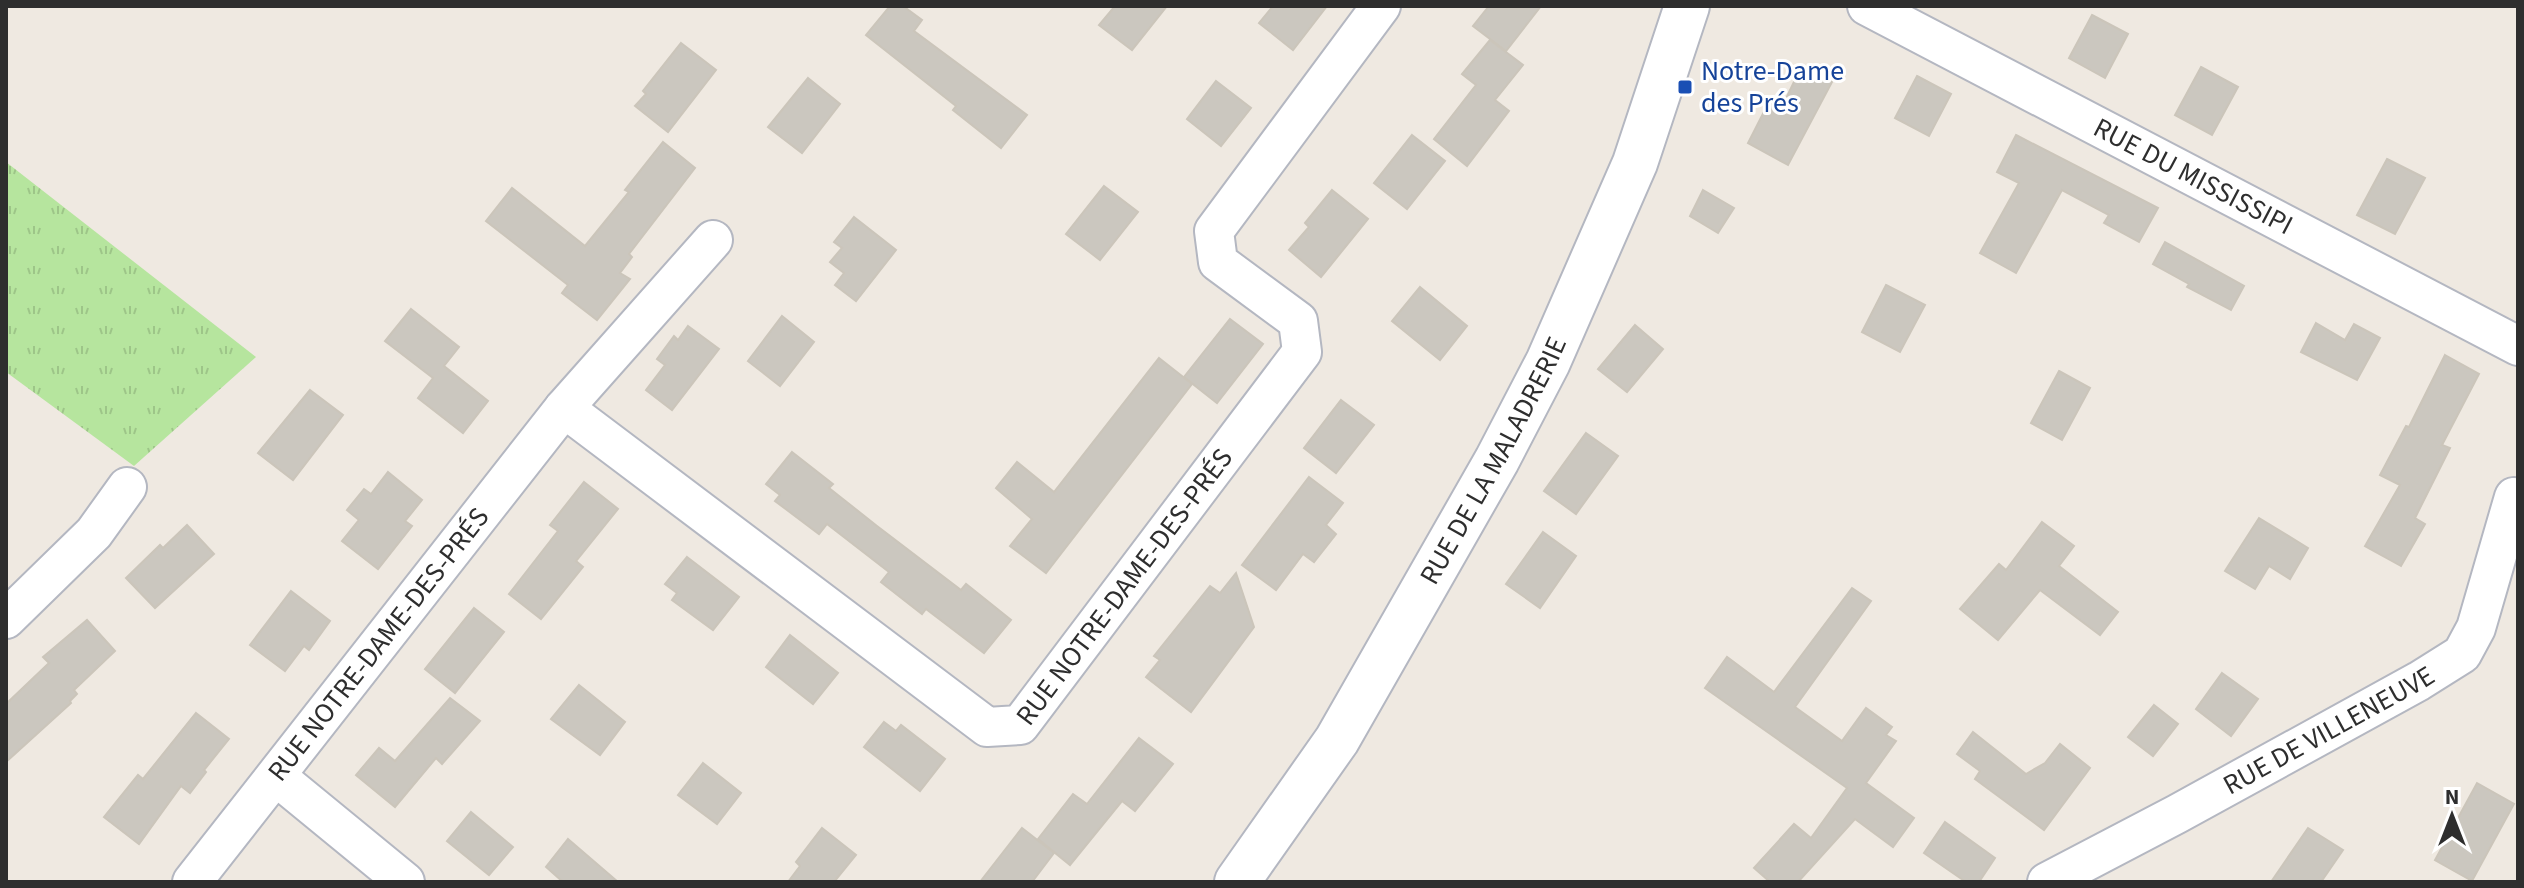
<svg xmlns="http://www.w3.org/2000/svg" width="2524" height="888" font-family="'Source Sans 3',sans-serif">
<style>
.grass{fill:url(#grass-tufts)}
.building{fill:#cbc7bf;stroke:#cbc5ba;stroke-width:2}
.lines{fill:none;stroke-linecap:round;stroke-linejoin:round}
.street-casing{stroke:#b4b7c1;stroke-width:42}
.secondary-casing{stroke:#b4b7c1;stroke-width:48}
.street{stroke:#fff;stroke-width:38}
.secondary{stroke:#fff;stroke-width:44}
.transit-dot{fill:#1a4fb4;stroke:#fff;stroke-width:3}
.labels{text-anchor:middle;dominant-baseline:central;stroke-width:6;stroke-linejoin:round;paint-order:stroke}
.transit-label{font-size:28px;fill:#164399;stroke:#fff;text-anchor:start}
.street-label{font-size:28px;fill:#2e2e2e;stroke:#fff}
</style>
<defs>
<pattern id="grass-tufts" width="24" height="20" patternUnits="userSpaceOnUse" patternTransform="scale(2)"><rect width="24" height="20" fill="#b6e59e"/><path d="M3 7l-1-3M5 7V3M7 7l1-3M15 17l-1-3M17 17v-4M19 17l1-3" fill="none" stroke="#9dc588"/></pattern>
</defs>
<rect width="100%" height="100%" fill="#efe9e1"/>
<path class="grass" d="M6 162 256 357 134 466 6 372Z"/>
<g class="building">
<path d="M890 6H903L922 20 914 31 1027 115 1001 148 953 110 956 106 866 35Z"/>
<path d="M1115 6H1167L1132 50 1099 25Z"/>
<path d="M1273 6H1327L1293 50 1259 23Z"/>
<path d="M1489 6H1541L1506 51 1473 26Z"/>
<path d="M2092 15 2128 34 2105 78 2069 58Z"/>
<path d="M1490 40 1523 65 1495 100 1509 111 1467 166 1434 139 1476 85 1462 74Z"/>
<path d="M681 43 716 70 668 132 635 106 646 94 643 91Z"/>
<path d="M1801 67 1832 82 1788 165 1748 143 1771 98 1783 105Z"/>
<path d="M2201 67 2238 87 2212 135 2175 115Z"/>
<path d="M1917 76 1951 94 1929 136 1895 118Z"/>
<path d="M808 78 840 104 802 153 768 127Z"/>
<path d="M1216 81 1251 108 1221 146 1187 119Z"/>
<path d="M1412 135 1445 161 1407 209 1374 183Z"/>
<path d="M2016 135 2158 208 2139 242 2104 223 2109 215 2062 190 2016 273 1980 253 2019 183 1997 172Z"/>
<path d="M663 142 695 168 629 254 632 257 620 273 630 279 597 320 562 293 568 285 486 221 512 188 585 246 629 192 625 190Z"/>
<path d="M2387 159 2425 178 2395 234 2357 215Z"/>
<path d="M1104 186 1138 212 1100 260 1066 234Z"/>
<path d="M1332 190 1368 219 1321 277 1289 250 1309 227 1305 223Z"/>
<path d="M1703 190 1734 208 1718 233 1690 216Z"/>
<path d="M854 217 896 250 856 301 835 285 844 273 830 262 842 248 834 242Z"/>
<path d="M2165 242 2244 286 2231 310 2187 287 2189 284 2153 264Z"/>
<path d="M1886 285 1925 305 1900 352 1862 332Z"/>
<path d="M1420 287 1467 326 1440 360 1392 321Z"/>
<path d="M411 309 459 347 444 366 488 401 463 433 418 398 433 378 385 341Z"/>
<path d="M782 316 814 342 780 386 748 361Z"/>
<path d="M1230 319 1263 344 1217 403 1184 377Z"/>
<path d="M2316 323 2345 340 2354 324 2380 338 2357 380 2301 352Z"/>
<path d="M1635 325 1663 349 1627 392 1598 369Z"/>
<path d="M688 326 719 349 672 410 646 390 665 365 657 359 674 336 678 340Z"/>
<path d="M2445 355 2479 374 2442 445 2450 448 2415 518 2425 524 2401 566 2365 546 2400 485 2380 475 2406 426 2409 427Z"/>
<path d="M1159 358 1192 384 1046 573 1010 546 1032 519 996 488 1017 462 1054 492Z"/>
<path d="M2059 371 2090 388 2062 440 2031 423Z"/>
<path d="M310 390 343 415 293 480 258 453Z"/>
<path d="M1341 400 1374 425 1336 473 1304 448Z"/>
<path d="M1586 433 1618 456 1576 514 1544 491Z"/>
<path d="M792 452 833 484 829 488 877 526 961 590 966 584 1011 620 984 653 926 609 922 614 881 582 889 572 827 524 819 534 775 501 780 495 766 484Z"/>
<path d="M388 472 422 500 405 521 412 526 378 569 342 541 359 520 347 510 364 489 371 494Z"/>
<path d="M1309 477 1343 503 1326 525 1336 534 1314 562 1303 554 1276 590 1242 565Z"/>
<path d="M584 482 618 509 576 561 583 567 541 619 509 594 558 531 550 525Z"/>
<path d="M2259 518 2308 548 2290 579 2269 566 2255 589 2225 571Z"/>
<path d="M2042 522 2074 546 2059 566 2118 612 2100 635 2040 590 1998 640 1960 609 1999 564 2006 570Z"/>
<path d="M187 525 214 554 155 608 126 578 160 545 163 548Z"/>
<path d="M1543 532 1576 556 1540 608 1506 584Z"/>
<path d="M687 557 739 597 713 630 672 600 677 593 665 584Z"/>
<path d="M1236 573 1254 627 1191 712 1146 677 1160 660 1154 656 1210 586 1220 593Z"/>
<path d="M1852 588 1871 601 1795 707 1842 741 1866 708 1892 727 1886 735 1896 741 1866 783 1914 818 1893 847 1855 819 1798 882H1770L1754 868 1794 824 1811 838 1847 788 1705 688 1727 657 1774 692Z"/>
<path d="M291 591 330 621 309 650 304 646 285 671 250 645Z"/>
<path d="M474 608 504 632 455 693 425 669Z"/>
<path d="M87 620 115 651 74 690 77 694 70 701 71 703 6 762V704L49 663 43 657Z"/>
<path d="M790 635 838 673 813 704 766 667Z"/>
<path d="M2222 673 2258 699 2231 736 2196 709Z"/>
<path d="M579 685 625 722 600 755 551 719Z"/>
<path d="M450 698 480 721 442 764 436 758 395 807 356 775 379 748 395 761Z"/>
<path d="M2154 705 2178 724 2153 756 2128 737Z"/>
<path d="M196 713 229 739 204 770 206 772 190 793 181 786 139 844 104 817 138 775 143 779Z"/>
<path d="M884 722 896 731 901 725 945 759 920 791 864 747Z"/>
<path d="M1973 732 2026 774 2045 763 2060 744 2090 768 2044 830 1975 779 1980 771 1957 754Z"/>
<path d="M1139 738 1173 764 1135 811 1122 801 1070 865 1038 839 1073 794 1087 804Z"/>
<path d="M703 763 741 793 717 824 678 795Z"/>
<path d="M2477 783 2514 804 2472 881 2435 860Z"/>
<path d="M471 812 513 847 489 875 447 841Z"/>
<path d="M1945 822 1995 858 1979 882H1966L1924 853Z"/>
<path d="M822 828 856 855 834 882H788L800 866 796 862Z"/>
<path d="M1022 828 1054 853 1032 882H980Z"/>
<path d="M2308 828 2343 850 2321 882H2271Z"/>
<path d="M568 839 618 882H563L546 867Z"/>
</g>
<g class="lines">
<g class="street-casing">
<g id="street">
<path id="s1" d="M1867 6 2518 346"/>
<path id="s2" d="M564 408 987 727 1020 725 1302 352 1298 321 1218 262 1214 231 1381 6"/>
<path d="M6 619 94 533 127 487"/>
<path d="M277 777 405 882"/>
<path id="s3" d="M192 882 564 408 713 240"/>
<path id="s4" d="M2047 882 2177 814 2419 681 2462 654 2476 628 2514 497"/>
</g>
</g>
<g class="secondary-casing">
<g id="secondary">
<path id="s5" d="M1237 882 1337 740 1497 460 1548 362 1635 163 1687 6"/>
</g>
</g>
<use href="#street" class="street"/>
<use href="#secondary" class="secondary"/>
</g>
<rect class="transit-dot" x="1677" y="79" width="16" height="16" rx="4"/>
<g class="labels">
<g class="transit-label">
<text x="1701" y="71">Notre-Dame<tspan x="1701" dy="32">des Prés</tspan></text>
</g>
<g class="street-label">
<text stroke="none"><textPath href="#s1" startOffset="368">RUE DU MISSISSIPI</textPath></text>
<text stroke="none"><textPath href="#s5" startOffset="494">RUE DE LA MALADRERIE</textPath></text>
<text stroke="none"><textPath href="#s2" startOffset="736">RUE NOTRE-DAME-DES-PRÉS</textPath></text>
<text stroke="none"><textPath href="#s3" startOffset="302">RUE NOTRE-DAME-DES-PRÉS</textPath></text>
<text stroke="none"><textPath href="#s4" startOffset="320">RUE DE VILLENEUVE</textPath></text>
</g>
</g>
<rect width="2524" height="888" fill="none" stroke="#2e2e2e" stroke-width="16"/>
<g transform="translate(2452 816)" stroke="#ffffff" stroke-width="6" paint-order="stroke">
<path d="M0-6L14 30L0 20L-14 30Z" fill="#2e2e2e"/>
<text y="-12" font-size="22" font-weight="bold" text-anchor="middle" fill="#2e2e2e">N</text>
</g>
</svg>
